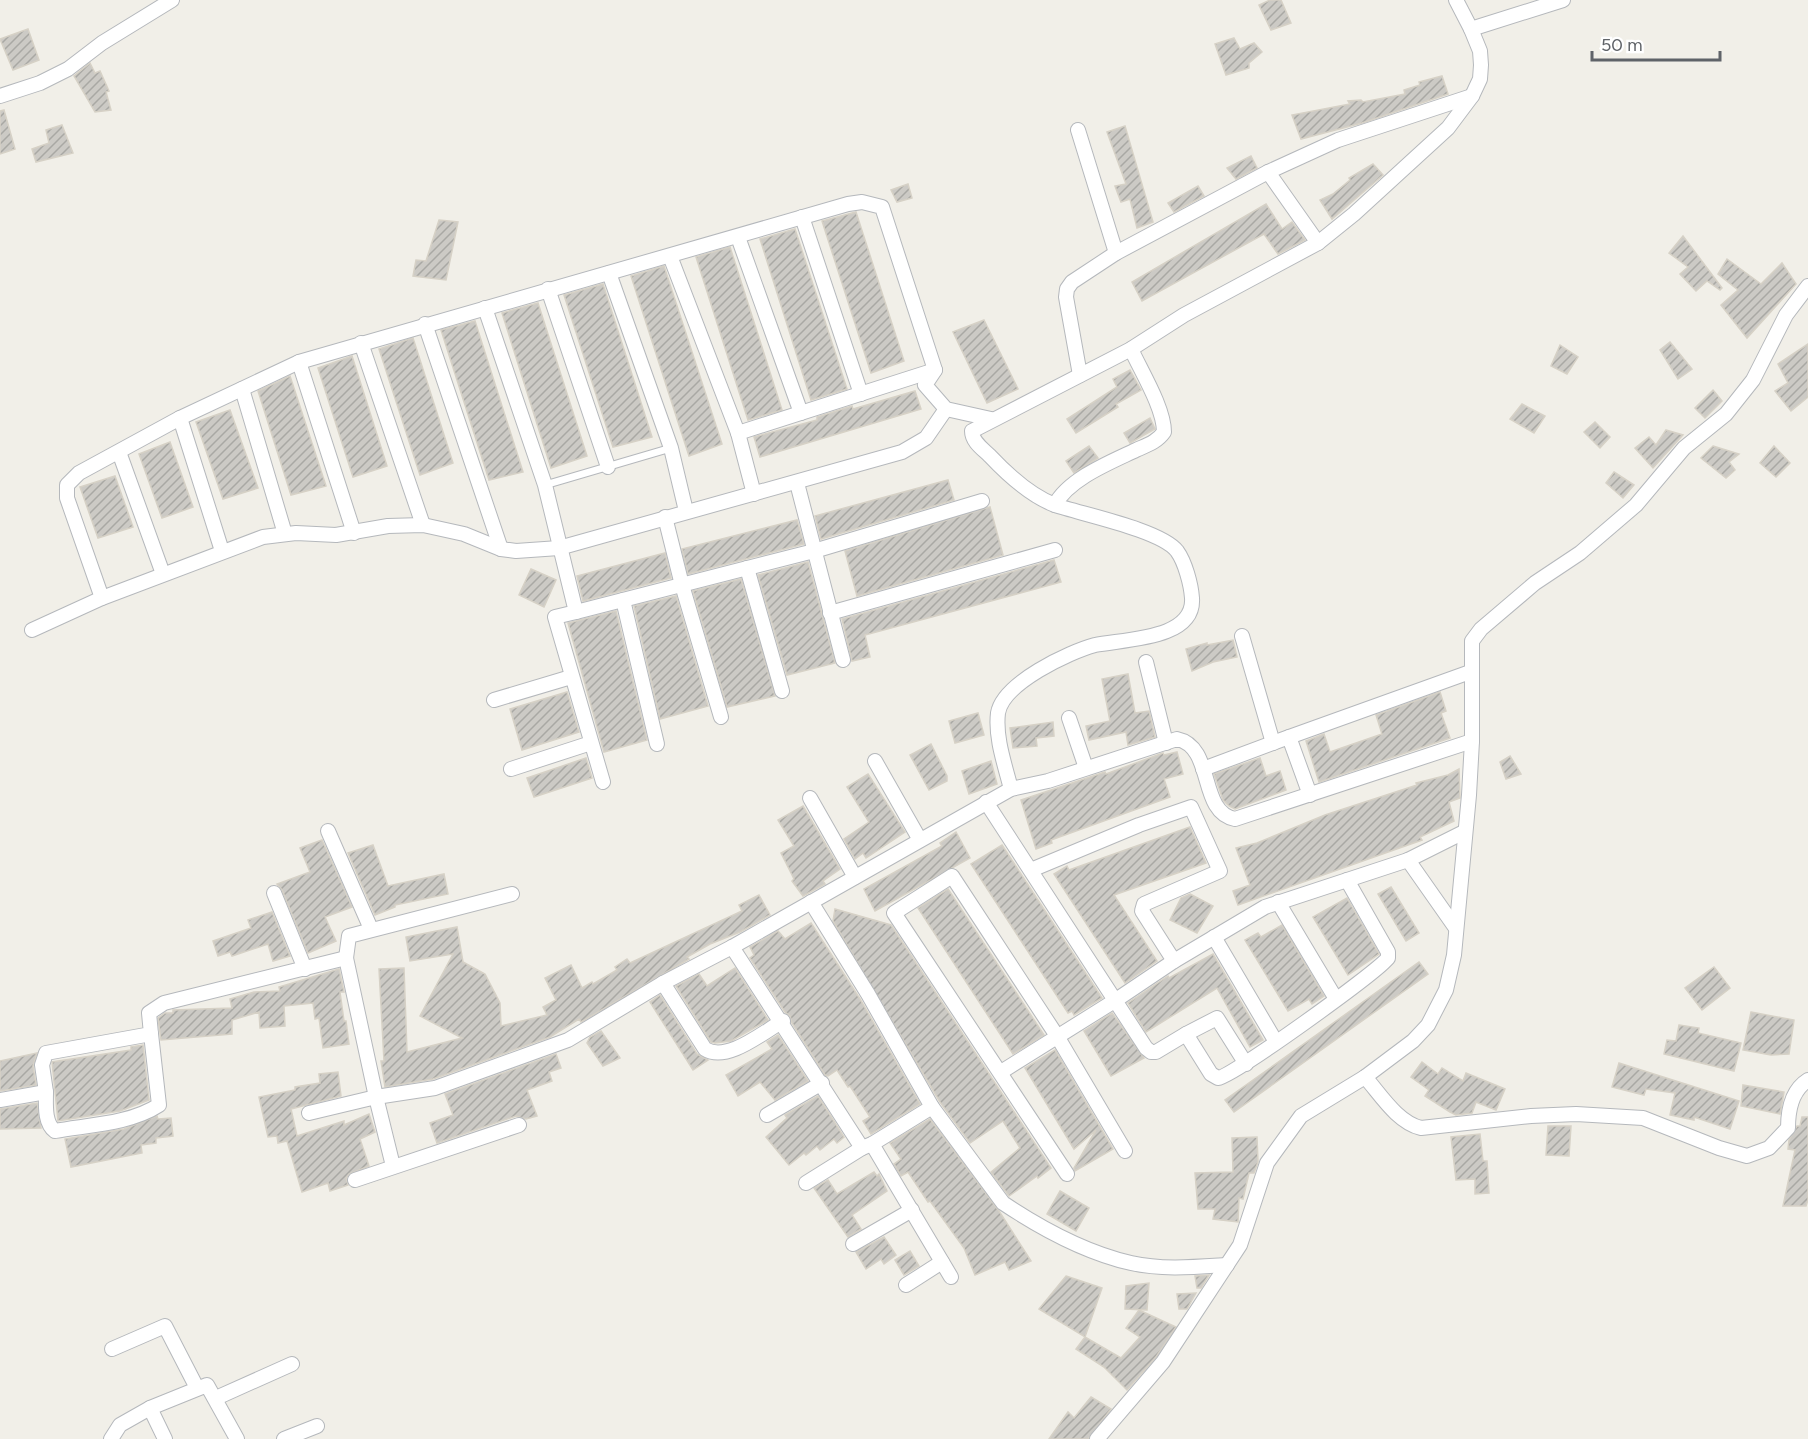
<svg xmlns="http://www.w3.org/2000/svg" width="1808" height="1439" font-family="Figtree,sans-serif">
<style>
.building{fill:url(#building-hatch);stroke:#d6d1c6;stroke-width:1.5}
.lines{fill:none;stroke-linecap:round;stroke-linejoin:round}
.service-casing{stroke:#b5b8bc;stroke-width:9}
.minor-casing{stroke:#b5b8bc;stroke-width:16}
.service{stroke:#fff;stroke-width:7}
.minor{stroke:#fff;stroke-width:14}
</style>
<defs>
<pattern id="building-hatch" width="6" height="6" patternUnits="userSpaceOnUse" patternTransform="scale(1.5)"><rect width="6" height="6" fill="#cccac5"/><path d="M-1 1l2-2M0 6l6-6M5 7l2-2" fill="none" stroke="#a9a8a4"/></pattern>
</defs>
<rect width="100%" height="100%" fill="#f1efe8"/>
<g class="building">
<path d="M1270 0H1281L1291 23 1271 30 1259 5Z"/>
<path d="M28 29 39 60 13 70 0 39Z"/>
<path d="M1234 38 1240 49 1254 43 1262 52 1249 63V68L1226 75 1215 44Z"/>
<path d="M90 63 95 73 100 71 109 91 106 92 111 110 95 112 74 76Z"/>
<path d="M1442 76 1448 94 1362 123 1301 139 1292 115 1350 104 1348 101 1361 100 1363 102 1405 94 1404 90 1420 85 1419 82Z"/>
<path d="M4 110 15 149 0 154V111Z"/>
<path d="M62 125 73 153 36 162 32 149 49 143 46 130Z"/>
<path d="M1125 126 1153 222 1137 228 1130 199 1121 202 1115 186 1126 184 1107 132Z"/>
<path d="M1251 156 1257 168 1236 179 1227 168Z"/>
<path d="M1373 164 1383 175 1332 219 1320 200 1333 194 1350 180 1349 178Z"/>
<path d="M908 184 912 198 897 202 891 190Z"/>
<path d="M1198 186 1204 196 1174 212 1168 203Z"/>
<path d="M1266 204 1282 229 1292 222 1305 240 1278 254 1264 234 1142 301 1132 282Z"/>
<path d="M856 212 904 361 871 373 822 221Z"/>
<path d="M439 220 458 222 446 280 413 276 416 260 426 261Z"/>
<path d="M795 229 847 389 811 400 760 239Z"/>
<path d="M1683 236 1722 288 1720 290 1707 281 1696 291 1680 274 1688 267 1669 253Z"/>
<path d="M730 247 782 410 748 420 696 257Z"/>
<path d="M1727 259 1761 284 1782 263 1796 284 1747 338 1721 305 1738 290 1718 274Z"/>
<path d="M664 266 722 444 689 456 631 276Z"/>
<path d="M603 284 652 437 613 447 564 295Z"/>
<path d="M538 303 587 456 551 468 502 313Z"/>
<path d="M984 320 1018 389 987 403 953 332Z"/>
<path d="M475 321 523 472 489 480 441 330Z"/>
<path d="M413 338 453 463 420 475 379 349Z"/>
<path d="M1670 342 1692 369 1678 379 1660 350Z"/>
<path d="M1808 344V397L1791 411 1775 391 1788 383 1778 364Z"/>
<path d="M1560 345 1578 357 1567 374 1551 366Z"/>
<path d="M352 356 387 466 353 477 318 368Z"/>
<path d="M1130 370 1141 390 1116 404 1118 407 1076 433 1067 419 1117 387 1113 379Z"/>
<path d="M290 376 326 486 291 495 258 391Z"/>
<path d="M1713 390 1722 401 1705 418 1695 408Z"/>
<path d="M915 391 921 409 760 457 754 437 817 420V417L852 406 853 409Z"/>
<path d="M1522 404 1545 416 1534 433 1510 419Z"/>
<path d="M230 410 258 488 223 499 196 422Z"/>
<path d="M1150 418 1155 429 1130 443 1124 433Z"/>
<path d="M1595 422 1610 437 1600 448 1584 432Z"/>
<path d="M1666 430 1683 435 1653 468 1635 448 1649 437 1656 445Z"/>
<path d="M170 442 193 507 162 518 139 454Z"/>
<path d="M1089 446 1098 458 1074 473 1066 461Z"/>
<path d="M1713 446 1739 454 1729 462 1735 470 1726 478 1701 458Z"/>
<path d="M1774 446 1790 463 1776 477 1760 463Z"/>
<path d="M1614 472 1634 485 1623 498 1606 483Z"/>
<path d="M115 476 133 527 98 538 80 487Z"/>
<path d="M948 480 954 500 821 539 815 516Z"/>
<path d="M990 507 1003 555 857 596 845 551Z"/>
<path d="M797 520 804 544 688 574 682 549Z"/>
<path d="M665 553 671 578 583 601 577 576Z"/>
<path d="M1054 560 1061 582 865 635 870 657 852 661 842 619Z"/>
<path d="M808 562 835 663 787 675 758 575Z"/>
<path d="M531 569 556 580 544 607 519 595Z"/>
<path d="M741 579 775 696 727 707 693 591Z"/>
<path d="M676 596 708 706 660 719 634 606Z"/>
<path d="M616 611 647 740 604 752 568 623Z"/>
<path d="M1233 640 1237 657 1213 662 1192 671 1186 649 1207 643V645Z"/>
<path d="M1128 674 1135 713 1149 711 1155 737 1128 745 1126 732 1089 740 1086 726 1110 721 1102 679Z"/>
<path d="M567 692 579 732 522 750 510 709Z"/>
<path d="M1440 692 1446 711 1441 713 1450 738 1319 782 1306 741 1324 734 1330 752 1382 734 1376 715Z"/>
<path d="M978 713 984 735 955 743 949 721Z"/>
<path d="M1053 722 1054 736 1036 738 1037 746 1013 748 1010 728Z"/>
<path d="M931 744 947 776V781L929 790 910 755Z"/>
<path d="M1177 752 1183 774 1164 779 1170 797 1051 840 1052 843 1036 849 1021 800 1105 772 1106 774 1163 753 1164 755Z"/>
<path d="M1510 756 1521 774 1506 779 1500 762Z"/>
<path d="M586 758 592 778 534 797 527 778Z"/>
<path d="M1260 758 1266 776 1280 771 1286 790 1235 809 1229 806 1223 800 1214 774Z"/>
<path d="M991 761 997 784 969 794 962 771Z"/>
<path d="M1459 769 1460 798 1449 802 1454 821 1420 837 1422 840 1238 905 1233 891 1250 885 1236 848 1257 843 1325 815 1417 785 1416 783 1448 775Z"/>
<path d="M868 774 905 832 866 858 863 853 855 859 844 839 869 822 847 787Z"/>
<path d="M803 806 840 869 823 881 825 884 803 896 792 881 794 879 781 853 794 846 778 820Z"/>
<path d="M1190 827 1206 863 1114 895 1157 961 1125 983 1054 874 1067 866 1069 870Z"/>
<path d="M956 832 970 858 875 911 864 889 942 846 940 843Z"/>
<path d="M322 840 352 907 325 917 336 941 308 953 282 890 277 884 310 872 300 848Z"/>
<path d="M373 845 388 886 444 874 448 894 395 905V907L375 915 348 853Z"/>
<path d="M1002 845 1102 998 1074 1015 1072 1011 1068 1013 971 864Z"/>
<path d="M1391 887 1419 933 1406 941 1378 894Z"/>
<path d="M948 889 1044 1035 1013 1054 918 908Z"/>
<path d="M1190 894 1213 906 1197 933 1170 920 1181 898Z"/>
<path d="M759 895 770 915 740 932 710 944 687 957 689 959 581 1022 579 1019 550 1037 433 1079 385 1087 381 1061H384L379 969 404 968 407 1052 462 1038 420 1016 453 954 410 961 406 937 457 927 463 962 485 974 500 1003 501 1026 547 1015 543 1007 556 1000 545 978 571 965 582 988 592 982 593 984 617 970 615 967 627 959 630 963 742 911 739 905Z"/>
<path d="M1347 898 1379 954 1348 975 1313 917Z"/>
<path d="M835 909 891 925 1051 1168 1038 1178 1037 1176 1009 1196 991 1172 1020 1148 1003 1121 970 1143 940 1102 833 921Z"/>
<path d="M272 912 290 956 273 961 268 944 232 956 230 952 218 956 213 941 251 928 248 920Z"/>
<path d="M811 923 860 999 920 1104 871 1134 863 1121 870 1117 850 1086 848 1087 837 1070 828 1076 825 1075 792 1023 790 1016 785 1012 750 958 754 955 750 947 778 931 785 939Z"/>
<path d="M1282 925 1324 996 1312 1004 1309 999 1288 1011 1245 940 1258 933 1261 937Z"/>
<path d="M1213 954 1263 1040 1250 1047 1217 988 1146 1032 1128 1003 1168 976 1169 978Z"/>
<path d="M1419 962 1428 974 1234 1112 1225 1100Z"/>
<path d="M1714 967 1730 988 1702 1010 1685 988Z"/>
<path d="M735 968 768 1020 731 1041 715 1043 711 1042 676 986 699 974 707 986Z"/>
<path d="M339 969 344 992H340L344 1021H346L349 1044 323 1048 319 1018 315 1019 313 1003 284 1006 285 1026 260 1028 259 1012 232 1020V1034L161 1040 158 1018 165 1013H173V1010L232 1008 230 999 254 992 280 991 279 987Z"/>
<path d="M660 995 697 1054 708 1060 693 1070 650 1002Z"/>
<path d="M1751 1012 1794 1020 1789 1054 1771 1055 1743 1050Z"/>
<path d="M1112 1013 1144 1058 1111 1076 1084 1031Z"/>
<path d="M1679 1025 1699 1028 1698 1033 1741 1043 1734 1071 1664 1054 1667 1040 1676 1041Z"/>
<path d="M601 1031 620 1058 603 1066 587 1043 590 1037Z"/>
<path d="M778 1035 808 1081 775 1100 760 1082 738 1096 726 1075 772 1049 767 1042Z"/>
<path d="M143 1045 149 1100 120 1111 58 1121 52 1062 131 1050V1047Z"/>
<path d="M1055 1050 1113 1149 1075 1171 1074 1168 1096 1130 1074 1149 1025 1068Z"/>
<path d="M37 1053 33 1066 36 1085 0 1091V1061Z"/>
<path d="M556 1054 561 1068 549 1072 552 1081 527 1090 537 1116 526 1119 516 1116 437 1143 430 1123 453 1115 445 1094Z"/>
<path d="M1422 1062 1438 1074 1442 1068 1463 1081 1466 1073 1505 1089 1496 1110 1476 1102 1472 1113 1456 1115 1450 1112 1425 1096 1429 1090 1411 1077Z"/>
<path d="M1619 1063 1739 1101 1730 1129 1694 1117V1120L1670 1115 1675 1093 1646 1089 1644 1095 1612 1087Z"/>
<path d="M338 1072 341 1096 291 1109 297 1136 344 1121V1125L369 1114 375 1132 360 1139 369 1166 349 1174 346 1178 348 1185 330 1191 328 1183 302 1192 287 1141 278 1143 277 1136 268 1137 259 1097 295 1090V1087L320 1083 319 1074Z"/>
<path d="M1743 1085 1784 1092 1780 1114 1741 1106Z"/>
<path d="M818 1096 844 1137 837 1143 834 1139 820 1150 817 1146 806 1155 804 1153 789 1165 766 1137 787 1118 785 1115Z"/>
<path d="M37 1103 41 1128 0 1129V1109Z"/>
<path d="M157 1116 158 1119 171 1118 173 1136 156 1138V1143L141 1145 142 1153 71 1167 65 1139 124 1129Z"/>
<path d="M1802 1117H1808V1200L1806 1206H1783L1795 1150 1788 1149 1789 1140 1797 1126H1800Z"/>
<path d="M930 1119 999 1211 1031 1261 1009 1270 1005 1262 975 1275 964 1248 930 1201 928 1202 908 1172 901 1176 894 1164 901 1159 890 1143Z"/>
<path d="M1548 1126H1571L1569 1156 1546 1155Z"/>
<path d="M1480 1134 1483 1161H1487L1489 1193 1475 1194V1179L1456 1180 1451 1137Z"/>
<path d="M1257 1137 1258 1162 1254 1173H1249L1243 1199 1239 1198 1238 1222 1213 1219 1215 1209H1198L1195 1173 1233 1172 1232 1138Z"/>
<path d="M874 1172 877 1176 879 1174 887 1191 852 1215 861 1229 848 1237 814 1188 828 1180 837 1194Z"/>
<path d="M1060 1191 1089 1208 1076 1231 1047 1214Z"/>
<path d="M884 1237 896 1255 884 1264 881 1259 866 1269 856 1252Z"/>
<path d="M910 1251 919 1266 904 1275 895 1260Z"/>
<path d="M1209 1275 1201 1288H1197L1195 1276Z"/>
<path d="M1066 1276 1102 1288 1085 1337 1039 1309Z"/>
<path d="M1149 1283 1147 1310 1125 1309 1126 1286Z"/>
<path d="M1196 1293 1187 1309H1179L1177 1294Z"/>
<path d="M1139 1310 1176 1327 1156 1357 1127 1390 1104 1367 1076 1349 1085 1337 1121 1358 1140 1337 1126 1328Z"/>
<path d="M1091 1397 1111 1409 1088 1439H1049L1068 1412 1074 1418Z"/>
</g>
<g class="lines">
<g class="service-casing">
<path id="service" d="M545 485 671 448"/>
</g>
<g class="minor-casing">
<g id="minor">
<path d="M1456 0 1471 29 1563 0"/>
<path d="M0 96 40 83 68 69 102 43 172 0"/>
<path d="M1078 130 1116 253"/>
<path d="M1268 172 1318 243"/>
<path d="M802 217 861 394"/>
<path d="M738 237 801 413"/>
<path d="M670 256 738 433 754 494"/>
<path d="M609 273 671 448 686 511"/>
<path d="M548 289 608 467"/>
<path d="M485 308 545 485 576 612 555 617 603 782"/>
<path d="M425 324 501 549"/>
<path d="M361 343 423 525"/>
<path d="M299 362 354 533"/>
<path d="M1080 375 1066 297 1067 289 1072 282 1116 253 1268 172 1338 140 1472 96"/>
<path d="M242 389 285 534"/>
<path d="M180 418 222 551"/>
<path d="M738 433 935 370"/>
<path d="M119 452 163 574"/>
<path d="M797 483 843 660"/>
<path d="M1055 505C1068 479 1111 462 1136 450 1147 445 1157 442 1164 432 1164 408 1141 371 1131 349"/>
<path d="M665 517 682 585 721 717"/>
<path d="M747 568 782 691"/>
<path d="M102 598 67 498V485L79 473 180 418 299 362 848 204 862 202 882 207 935 370 925 385 946 409 991 419"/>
<path d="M623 600 657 744"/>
<path d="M576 612 814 551 982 501"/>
<path d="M830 613 1055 550"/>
<path d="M32 630 102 598 263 537 296 533 336 535 388 526 423 525 464 534 501 549 516 551 559 548 902 452 926 438 946 409"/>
<path d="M1242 636 1273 743"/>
<path d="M1146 662 1166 743"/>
<path d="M494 700 571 677"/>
<path d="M1069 718 1086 768"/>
<path d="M1289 737 1470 672"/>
<path d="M875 761 920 840"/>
<path d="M511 769 591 743"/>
<path d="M1203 769 1289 737 1310 795"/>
<path d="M1011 789C1005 765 995 738 998 713 1003 683 1069 652 1095 645 1123 639 1195 640 1192 598 1191 584 1185 562 1177 551 1161 530 1081 514 1055 505 1031 496 1007 474 990 456 983 449 972 442 972 431L1131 349 1184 315 1318 243 1354 214 1448 128 1472 96 1480 79 1481 65 1480 51 1471 29"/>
<path d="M810 798 855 877"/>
<path d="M986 802 1146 1048 1151 1052H1156L1186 1034 1211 1074 1218 1078C1232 1077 1376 973 1388 958V952L1347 880"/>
<path d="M328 831 371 929"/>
<path d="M1408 860 1464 832"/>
<path d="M1031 870 1139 825 1191 807 1220 871 1144 904 1142 911 1174 961"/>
<path d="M274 893 305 969"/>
<path d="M1278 902 1336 999"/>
<path d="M1214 937 1276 1042"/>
<path d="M732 947 862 1148 872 1144 932 1107 868 994 811 902"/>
<path d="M346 958 349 936 512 894"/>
<path d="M663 983 705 1049C727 1063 763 1032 783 1021"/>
<path d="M1186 1034 1217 1018 1246 1064"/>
<path d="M1001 1072 1116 1000 1174 961 1265 907 1408 860 1455 927"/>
<path d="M1365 1077C1381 1095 1397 1122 1421 1128L1531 1116 1576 1114 1643 1118 1719 1148 1747 1156 1769 1148 1788 1128C1788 1111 1792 1090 1808 1080"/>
<path d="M46 1092C46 1104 44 1123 55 1131 88 1125 130 1124 159 1105L151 1034"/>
<path d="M0 1100 46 1092 42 1065 46 1053 151 1034 149 1013 164 1003 346 958 376 1097 435 1088 568 1040 663 983 732 947 1011 789 1048 781 1177 739C1215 747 1198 812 1235 819L1472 741"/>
<path d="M932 1107 1003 1203C1039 1227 1087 1253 1131 1263 1162 1270 1195 1267 1227 1265"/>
<path d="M309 1113 376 1097 393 1166"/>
<path d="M767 1115 822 1083"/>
<path d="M872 1144 951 1277"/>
<path d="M1067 1174 894 913 952 876 1057 1036 1125 1151"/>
<path d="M355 1180 519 1125"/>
<path d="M806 1183 862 1148"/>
<path d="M853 1244 912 1210"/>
<path d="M906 1285 942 1262"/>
<path d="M112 1349 165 1326 197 1388"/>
<path d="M216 1398 292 1364"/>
<path d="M150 1408 207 1385 237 1439"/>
<path d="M111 1439 120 1425 150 1408 165 1439"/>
<path d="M284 1439 317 1426"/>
<path d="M1097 1439 1163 1362 1240 1245 1267 1163 1301 1116 1365 1077 1413 1041 1428 1025 1446 990 1454 955 1469 795 1472 741V641L1481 629 1535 583 1580 553 1636 505 1684 448 1726 414 1753 380 1786 315 1808 286"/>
</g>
</g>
<use href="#service" class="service"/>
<use href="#minor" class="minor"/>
</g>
<path d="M1592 51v9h128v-9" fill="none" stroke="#5f6368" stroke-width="3"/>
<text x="1601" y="51" font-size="18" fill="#5f6368" stroke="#ffffff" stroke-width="4.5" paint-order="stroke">50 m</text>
</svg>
